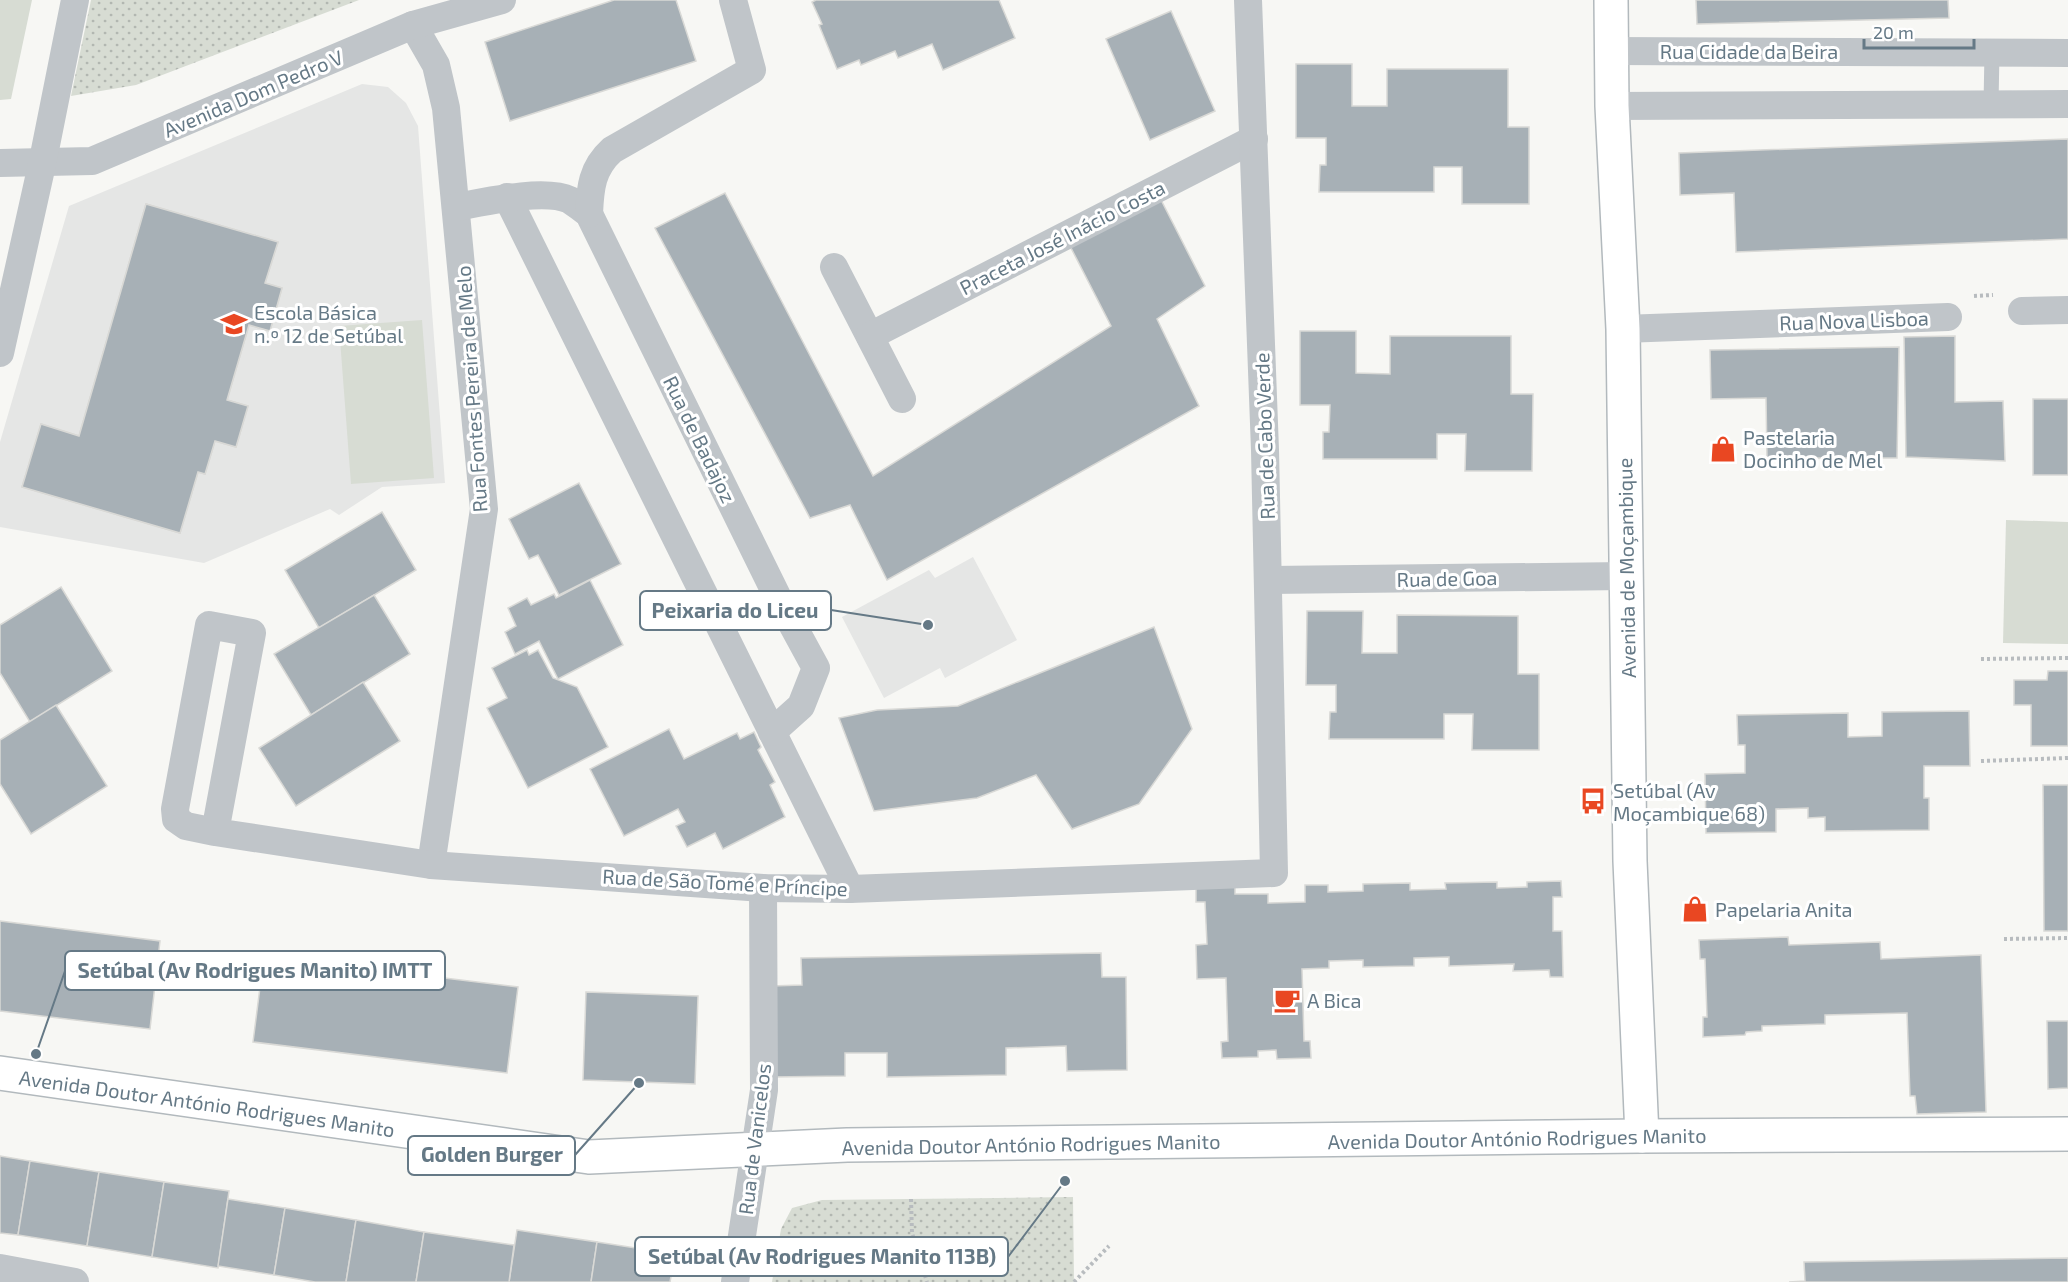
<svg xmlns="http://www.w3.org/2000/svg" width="2068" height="1282" font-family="'Exo 2',sans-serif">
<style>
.built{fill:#e5e6e5}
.grass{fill:url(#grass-dots)}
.garden{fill:#d7dcd3}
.building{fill:#a7b0b6;stroke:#d9d9d6;stroke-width:1.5;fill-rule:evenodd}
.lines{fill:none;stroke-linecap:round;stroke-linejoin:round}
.secondary-casing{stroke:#b2b9bd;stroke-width:36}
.path{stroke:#b8bcbf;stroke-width:4;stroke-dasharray:3 3;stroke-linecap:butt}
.lane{stroke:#c0c5c9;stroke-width:15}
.street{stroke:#c0c5c9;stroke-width:28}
.secondary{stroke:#fff;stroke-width:33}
.labels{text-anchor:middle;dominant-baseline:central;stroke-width:6;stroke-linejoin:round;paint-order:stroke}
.street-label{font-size:20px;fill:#657986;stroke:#fff}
.poi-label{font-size:20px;fill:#657986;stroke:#fff;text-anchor:start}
.leader{fill:none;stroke:#657986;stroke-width:2}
.callout-dot{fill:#657986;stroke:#fff;stroke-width:2}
.callout{fill:#fff;stroke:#657986;stroke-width:2}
.callout-label{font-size:21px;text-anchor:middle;font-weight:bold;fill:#657986}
</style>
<defs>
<pattern id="grass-dots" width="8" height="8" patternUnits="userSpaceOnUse" patternTransform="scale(1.5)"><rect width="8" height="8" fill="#d7dcd3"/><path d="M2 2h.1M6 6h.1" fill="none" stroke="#b2b7b1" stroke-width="1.8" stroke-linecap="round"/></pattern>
</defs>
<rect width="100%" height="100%" fill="#f7f7f4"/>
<g class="built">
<path d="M362 84 388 87 406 103 418 126 445 483 382 487 339 515 330 509 204 563 0 527V442L69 206Z"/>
<path d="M973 557 1017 640 945 678 940 668 884 698 842 617 929 570 935 578Z"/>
</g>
<g class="grass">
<path d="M91 0H359L136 85 71 96Z"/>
<path d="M1073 1197 1074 1282H772L781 1229 792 1208 822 1200Z"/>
</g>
<g class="garden">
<path d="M0 0H32L11 99 0 100Z"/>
<path d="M422 320 434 478 351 484 339 326Z"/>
<path d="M2006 520 2068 522V644L2003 643Z"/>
</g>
<g class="building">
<path d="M614 0H676L696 61 510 121 485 42Z"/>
<path d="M816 0H999L1015 38 943 70 932 44 898 58 895 51 861 65 859 60 837 69 819 25 822 24 812 2Z"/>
<path d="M1696 0H1948L1949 18 1697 24Z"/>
<path d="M1171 11 1215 111 1150 140 1106 39Z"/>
<path d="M1296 64H1352V106H1387V69H1508V127H1529V204H1462V167H1434V192H1319L1320 165H1326V138H1296Z"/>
<path d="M2068 139V239L1736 252 1734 193 1680 195 1679 153Z"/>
<path d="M725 193 873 476 1111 326 1069 244 1158 194 1205 286 1157 319 1199 406 887 580 850 505 810 518 655 228Z"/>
<path d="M146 204 278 242 265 283 282 288 270 331 249 325 227 400 248 406 236 447 215 441 205 474 198 472 180 533 22 487 41 424 79 436ZM173 299 205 308 183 386 150 377Z"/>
<path d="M146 204 278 242 265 283 282 288 270 331 249 325 227 400 248 406 236 447 215 441 205 474 198 472 180 533 22 487 41 424 79 436Z"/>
<path d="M1300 331H1356V373L1390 374V336H1511V394H1533L1532 471H1465L1466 434H1437V459H1323V432H1329L1330 405H1300Z"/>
<path d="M1955 336V402L2003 401 2005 461 1906 457 1904 337Z"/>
<path d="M1899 347 1897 458H1767L1766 398 1711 399 1710 350Z"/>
<rect x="2033" y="399" width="35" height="76"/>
<path d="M579 483 621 564 559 595 538 555 529 559 509 519Z"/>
<path d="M382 512 416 570 319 628 285 570Z"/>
<path d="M590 580 623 645 558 679 539 641 515 654 505 632 516 626 508 608 527 598 531 605 554 594 556 598Z"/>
<path d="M61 587 112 671 30 722 0 673V625Z"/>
<path d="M374 595 410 654 311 715 274 654Z"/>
<path d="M1307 611H1363L1362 653H1397V615L1518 616V674H1539V750H1472L1473 714H1444V739H1329L1330 712H1336V685H1306Z"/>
<path d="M1154 627 1192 729 1139 804 1072 829 1036 775 977 798 874 811 839 718 877 710 958 706Z"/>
<path d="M527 650 529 655 538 650 553 678 577 687 608 747 528 788 487 708 507 698 492 668Z"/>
<path d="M2048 671H2068V746H2031V705H2014V680H2047Z"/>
<path d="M363 682 400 741 296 806 259 748Z"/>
<path d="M56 705 107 786 31 834 0 784V740Z"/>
<path d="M1969 711 1970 766H1924V798H1929V830L1825 831V817L1808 818V808L1776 809V832L1706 833 1705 774 1745 773V745H1738L1737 715 1848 713V737L1882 736V712Z"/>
<path d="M669 729 684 759 737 733 740 739 754 732 761 747 758 750 775 782 770 785 785 817 723 849 715 833 687 847 676 826 685 822 678 809 624 836 590 769Z"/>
<path d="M2043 785H2068V931H2044Z"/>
<path d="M1561 881 1562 897H1553V931H1562L1563 977H1550L1549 970 1513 971 1514 964 1449 966V957L1414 958V966L1363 967V960L1329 961V968L1302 969 1304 1041H1310L1311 1058 1277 1059 1276 1050 1258 1051V1057L1222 1058 1221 1042 1228 1041 1226 978 1197 979 1196 945 1207 944 1205 902H1196V887L1235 886V894H1268V903L1305 902V885H1328V892L1363 891V884L1410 883V890L1446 889 1445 883 1497 882V888L1527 887V882Z"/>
<path d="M0 921 160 941 150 1029 0 1011Z"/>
<path d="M1788 937 1789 945 1880 942 1881 959 1981 955 1986 1112 1917 1114 1915 1096H1910L1907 1013 1825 1015V1024L1762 1026V1031L1746 1032 1745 1035 1703 1037V1017H1707L1705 959H1700L1699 940Z"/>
<path d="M1101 953 1102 977H1126L1127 1070 1067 1071 1066 1046 1006 1048V1075L887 1077V1053H845V1076L772 1077 771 986 802 985 801 958Z"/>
<path d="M264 956 518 987 507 1073 253 1042Z"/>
<path d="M586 992 698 996 695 1084 583 1080Z"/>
<path d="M2047 1021H2068V1088L2048 1089Z"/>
<path d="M0 1156 30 1161 18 1235 0 1233Z"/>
<path d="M30 1161 99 1172 87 1246 18 1235Z"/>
<path d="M99 1172 164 1182 152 1257 87 1246Z"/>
<path d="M164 1182 229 1191 218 1268 152 1257Z"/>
<path d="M228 1199 285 1208 274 1275 218 1266Z"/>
<path d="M285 1208 356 1220 346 1282H315L274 1275Z"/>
<path d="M356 1220 424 1232 416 1282H346Z"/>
<path d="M517 1230 597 1242 591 1282H509Z"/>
<path d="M424 1232 514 1245 509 1282H416Z"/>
<path d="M597 1242 675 1254 670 1282H591Z"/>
<path d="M2068 1258V1282H1789L1805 1281 1804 1262Z"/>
</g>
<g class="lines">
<g class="secondary-casing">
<g id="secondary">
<path d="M1611 0 1612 106 1623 329 1630 861 1642 1136"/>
<path d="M0 1073 589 1157 847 1145 1642 1136 2068 1134"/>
</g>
</g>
<g class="path">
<path d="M1974 296 1993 295"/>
<path d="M1981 659 2068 658"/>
<path d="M1981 761 2068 758"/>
<path d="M2004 939 2068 938"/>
<path d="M911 1199 912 1233 927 1282"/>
<path d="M1074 1282 1109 1246"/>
</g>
<path class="lane" d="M1991 104 1992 52"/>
<g class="street">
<path d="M413 25 436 65 446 108 484 509 431 865"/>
<path d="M1611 51 2068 53"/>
<path d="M1612 106 2068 104"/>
<path d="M0 163 92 161 413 25 502 0"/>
<path d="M507 197 850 889"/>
<path d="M457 207C484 202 545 188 570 200 576 204 583 209 589 214L779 600 816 668 801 706 772 732"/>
<path d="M589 214C590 188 592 168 612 150L752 70 733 0"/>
<path d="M834 267 902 399"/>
<path d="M2022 311 2068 310"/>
<path d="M1623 329 1948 317"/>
<path d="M870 336 1254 139"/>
<path d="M0 353 43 160 75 0"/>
<path d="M1268 580 1626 576"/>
<path d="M215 832 252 633 209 625 175 809 176 819 186 826 215 832 431 865 763 888 850 889 1274 873 1265 450 1248 0"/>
<path d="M0 1268 75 1282"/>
<path d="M735 1282 764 1090 763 888"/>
</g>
<use href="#secondary" class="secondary"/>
</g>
<defs>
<g id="school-bare" transform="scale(2.07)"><path d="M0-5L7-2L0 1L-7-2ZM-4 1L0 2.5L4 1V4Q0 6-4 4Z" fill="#e94722" stroke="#fff" stroke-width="2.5" paint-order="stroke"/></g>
<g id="shop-bare" transform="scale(2.07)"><path d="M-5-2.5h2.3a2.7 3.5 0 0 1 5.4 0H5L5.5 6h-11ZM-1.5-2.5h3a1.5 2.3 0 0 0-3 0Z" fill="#e94722" stroke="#fff" stroke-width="2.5" paint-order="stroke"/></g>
<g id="bus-bare" transform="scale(2.07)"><path d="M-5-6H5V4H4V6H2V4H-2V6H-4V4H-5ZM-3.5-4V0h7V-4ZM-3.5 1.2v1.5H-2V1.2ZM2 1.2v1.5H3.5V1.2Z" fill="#e94722" stroke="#fff" stroke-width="2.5" paint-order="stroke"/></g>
<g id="cafe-bare" transform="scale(2.07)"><path d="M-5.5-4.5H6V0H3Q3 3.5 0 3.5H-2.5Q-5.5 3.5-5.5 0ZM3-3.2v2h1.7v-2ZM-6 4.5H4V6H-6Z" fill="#e94722" stroke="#fff" stroke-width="2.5" paint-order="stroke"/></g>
</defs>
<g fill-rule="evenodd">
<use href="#school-bare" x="234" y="324"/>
<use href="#shop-bare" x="1723" y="449"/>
<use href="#bus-bare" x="1593" y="801"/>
<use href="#shop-bare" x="1695" y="909"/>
<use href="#cafe-bare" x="1287" y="1000"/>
</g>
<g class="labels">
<g class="street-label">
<text x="1749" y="51">Rua Cidade da Beira</text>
<text transform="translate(253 93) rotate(-23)">Avenida Dom Pedro V</text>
<text transform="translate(1062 237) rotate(-27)">Praceta José Inácio Costa</text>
<text transform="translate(1854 320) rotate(-2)">Rua Nova Lisboa</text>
<text transform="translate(471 389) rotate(-94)">Rua Fontes Pereira de Melo</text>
<text transform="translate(1264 436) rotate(-92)">Rua de Cabo Verde</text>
<text transform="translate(700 439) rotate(64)">Rua de Badajoz</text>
<text transform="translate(1626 568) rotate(-91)">Avenida de Moçambique</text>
<text transform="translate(1447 578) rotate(-1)">Rua de Goa</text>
<text transform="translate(725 882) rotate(3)">Rua de São Tomé e Príncipe</text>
<text transform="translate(207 1103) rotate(8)">Avenida Doutor António Rodrigues Manito</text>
<text transform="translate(1517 1138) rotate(-1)">Avenida Doutor António Rodrigues Manito</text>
<text transform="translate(754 1139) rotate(-83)">Rua de Vanicelos</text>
<text transform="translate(1031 1144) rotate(-1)">Avenida Doutor António Rodrigues Manito</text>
</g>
<g class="poi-label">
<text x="254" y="312">Escola Básica<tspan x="254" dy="23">n.º 12 de Setúbal</tspan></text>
<text x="1743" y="437">Pastelaria<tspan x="1743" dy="23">Docinho de Mel</tspan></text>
<text x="1613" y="790">Setúbal (Av<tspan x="1613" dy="23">Moçambique 68)</tspan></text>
<text x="1715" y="909">Papelaria Anita</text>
<text x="1307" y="1000">A Bica</text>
</g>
</g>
<path class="leader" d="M928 625L831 610M36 1054L65 971M639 1083L575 1155M1065 1181L1008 1257"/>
<g class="callout-dot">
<circle cx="928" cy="625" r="6"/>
<circle cx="36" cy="1054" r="6"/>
<circle cx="639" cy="1083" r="6"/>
<circle cx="1065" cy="1181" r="6"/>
</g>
<g class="callout">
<rect x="640" y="591" width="191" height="39" rx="6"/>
<rect x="65" y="951" width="380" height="39" rx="6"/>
<rect x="408" y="1136" width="167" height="39" rx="6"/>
<rect x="635" y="1237" width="373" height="39" rx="6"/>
</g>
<g class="callout-label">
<text x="735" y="618">Peixaria do Liceu</text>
<text x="255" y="978">Setúbal (Av Rodrigues Manito) IMTT</text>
<text x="492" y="1162">Golden Burger</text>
<text x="822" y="1264">Setúbal (Av Rodrigues Manito 113B)</text>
</g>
<path d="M1864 39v9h110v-9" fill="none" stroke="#657986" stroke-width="3"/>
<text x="1873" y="39" font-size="18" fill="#657986" stroke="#ffffff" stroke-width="4.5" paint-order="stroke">20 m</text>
</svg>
